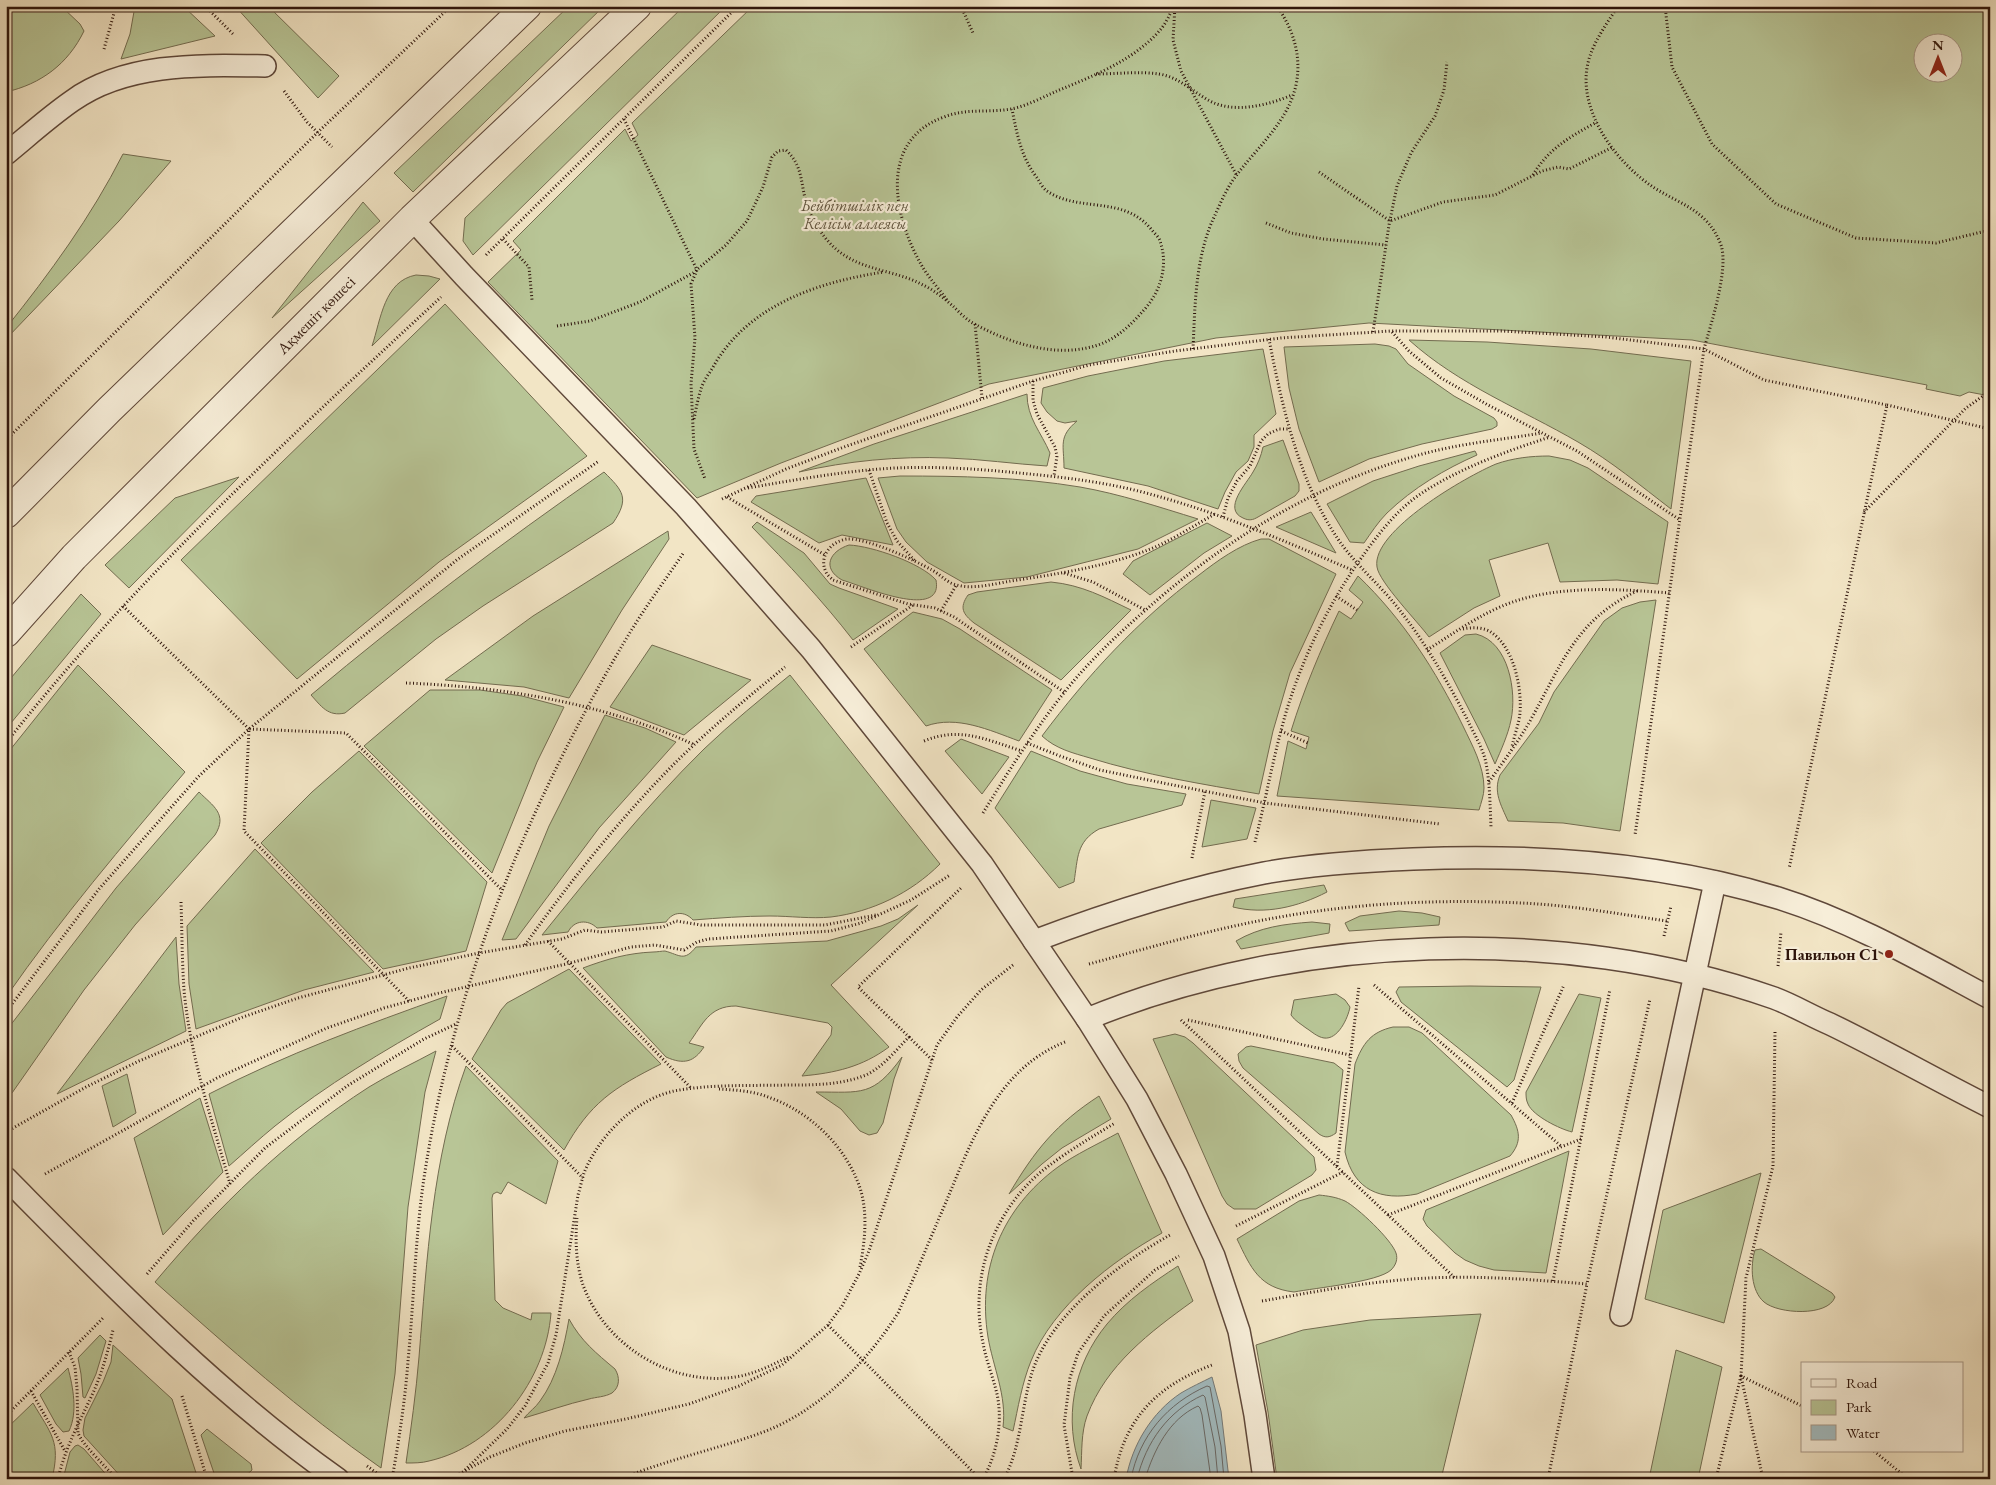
<svg xmlns="http://www.w3.org/2000/svg" width="1996" height="1485" font-family="'EB Garamond',serif">
<style>
.green{fill:#b8c596;stroke:#736c50;fill-rule:evenodd}
.water{fill:#a2bcc1;stroke:#747978}
.lines{fill:none;stroke-linecap:round;stroke-linejoin:round}
.shore{stroke:#686866;stroke-width:1}
.service-casing{stroke:#5f483a;stroke-width:24}
.tertiary-casing{stroke:#5f483a;stroke-width:30}
.path{stroke:#2e140b;stroke-width:3;stroke-dasharray:1 2.5;stroke-linecap:butt}
.service{stroke:#f7eed9;stroke-width:21}
.tertiary{stroke:#f7eed9;stroke-width:28}
.poi-dot{fill:#8f2418;stroke:#f7eed9;stroke-width:2}
.labels{text-anchor:middle;dominant-baseline:central;stroke-width:4.5;stroke-linejoin:round;paint-order:stroke}
.park-label{font-size:16px;font-style:italic;fill:#5e523c;stroke:#f7eed9}
.street-label{font-size:16px;fill:#2e140b;stroke:#f7eed9}
.poi-label{font-size:16px;font-weight:bold;fill:#2e140b;stroke:#f7eed9;text-anchor:end}
</style>
<rect width="100%" height="100%" fill="#f2e5c5"/>
<filter id="stains"><feTurbulence type="fractalNoise" baseFrequency=".004" numOctaves="4"/><feColorMatrix values="0 0 0 0 .2 0 0 0 0 .09 0 0 0 0 .02 0 0 0 .5 -.17"/></filter>
<radialGradient id="worn" r=".72"><stop offset=".6" stop-color="#630" stop-opacity="0"/><stop offset="1" stop-color="#630" stop-opacity=".3"/></radialGradient>
<g class="green">
<path d="M6 6H61L80 24 84 31C68 64 41 84 6 92Z"/>
<path d="M135 6H183L215 36 121 59 130 34Z"/>
<path d="M235 6H268L339 76 318 98Z"/>
<path d="M569 6H604L413 192 394 173Z"/>
<path d="M684 6H726L473 255 463 241 465 218Z"/>
<path d="M753 6H1990V396L1969 392 1960 396 1926 389 1927 385 1692 340 1369 323 1216 338 989 384 781 463 697 498 488 282 521 250 513 241 625 129 631 141 638 135 632 123ZM1954 42V72H1924V42Z"/>
<path d="M123 154 171 161 119 221 6 339V328C50 273 91 217 123 154Z"/>
<path d="M363 202 380 221 272 318Z"/>
<path d="M416 275 429 276 440 279 372 346C381 319 384 281 416 275Z"/>
<path d="M445 304 587 456 439 562 297 679 181 560Z"/>
<path d="M1409 340 1487 342 1591 349 1691 361 1671 509C1641 486 1611 461 1578 442 1521 409 1459 385 1409 340Z"/>
<path d="M1375 344 1389 346 1396 349 1408 364 1454 396 1494 418 1497 422V426L1492 429 1422 444 1369 459 1319 482 1299 429 1289 388 1284 347Z"/>
<path d="M1263 349 1276 414 1254 435V447L1248 461 1236 472 1225 492 1218 509 1148 486 1064 468C1064 445 1058 437 1077 421L1065 423 1057 421 1047 412 1041 403 1043 388 1088 376 1164 361Z"/>
<path d="M1027 394C1027 418 1041 432 1050 453L1047 466C1014 464 981 459 948 458 898 456 847 461 799 472L874 444Z"/>
<path d="M1283 440 1299 484V491L1295 496 1258 517C1253 520 1249 521 1243 518 1222 509 1247 483 1253 472 1258 464 1261 456 1263 447Z"/>
<path d="M1475 451 1477 455C1445 469 1413 488 1387 513 1378 522 1371 533 1364 543L1350 542 1327 504 1373 481 1419 466Z"/>
<path d="M1549 456 1570 460 1588 468 1668 522 1658 584 1617 580 1560 582 1548 543 1489 560 1500 596 1474 608 1429 637C1418 622 1379 582 1377 567 1371 531 1467 476 1496 464 1513 458 1531 456 1549 456Z"/>
<path d="M604 472C623 491 630 498 613 523L483 606 436 639 345 713C328 717 321 706 311 695 405 616 503 542 604 472Z"/>
<path d="M900 476C960 476 1020 477 1080 487 1120 494 1159 507 1198 519L1138 549 1027 577 964 583 927 562 906 542 897 529 878 478Z"/>
<path d="M239 477 129 588 105 565 175 498Z"/>
<path d="M866 478 893 545 842 535 819 543 751 502 756 496Z"/>
<path d="M1311 512 1336 553 1276 527Z"/>
<path d="M757 522 804 553 830 584 839 588 898 609 853 640C822 600 788 564 752 527Z"/>
<path d="M1207 523 1232 536 1204 553 1150 595 1123 574 1133 561Z"/>
<path d="M668 531 669 539 622 610 569 698 524 687 445 680 533 616Z"/>
<path d="M1261 539H1269L1336 574 1290 673 1273 731 1259 794C1202 784 1145 775 1090 758 1073 753 1056 749 1042 736 1087 676 1138 620 1199 575 1217 561 1239 545 1261 539Z"/>
<path d="M849 545C872 546 921 563 936 580 944 622 860 585 842 580 821 568 830 551 849 545Z"/>
<path d="M1358 576C1403 619 1436 671 1463 726 1472 745 1484 766 1484 788 1484 795 1481 803 1479 810L1277 796 1288 741 1306 749 1309 737 1291 731C1304 689 1320 651 1339 611L1351 619 1363 602 1349 590Z"/>
<path d="M1051 582C1082 585 1104 597 1131 610L1061 680 974 623C963 614 959 608 968 595L977 592Z"/>
<path d="M81 594 101 614 6 729V684Z"/>
<path d="M1656 600 1620 831 1563 823 1508 821C1501 805 1493 792 1500 775L1539 723 1554 692 1604 621 1622 608 1640 602Z"/>
<path d="M913 612 942 619 960 629 1052 690 1019 741C989 730 957 715 926 726L864 649Z"/>
<path d="M1476 634C1509 642 1517 692 1511 720 1508 735 1501 750 1495 764L1484 739 1440 653 1465 635Z"/>
<path d="M652 645 751 680 684 735 610 707Z"/>
<path d="M78 665 185 772C123 845 61 918 6 997V755Z"/>
<path d="M790 675 940 864C911 893 872 912 831 917 811 919 790 916 770 916 744 916 719 918 693 920 685 911 673 911 666 922L597 928C588 919 574 920 568 932L542 935C594 871 645 807 704 749 731 723 761 699 790 675Z"/>
<path d="M430 690H480L522 696 564 707 537 762 492 873 364 746Z"/>
<path d="M605 715 645 728 676 742 599 828 516 939 502 940 549 826Z"/>
<path d="M961 739 1009 757 982 794 945 751Z"/>
<path d="M359 751 487 882 466 951 383 969 261 843 312 792Z"/>
<path d="M1031 751 1080 771 1127 784 1186 794 1182 805 1099 829C1076 842 1078 858 1074 882L1059 888 995 808Z"/>
<path d="M199 792C213 806 228 814 215 835L135 925 84 990 12 1093 6 1098V1031L116 888Z"/>
<path d="M1211 800 1256 808 1247 839 1202 847Z"/>
<path d="M255 849 374 972 304 990 196 1029 189 984 187 926Z"/>
<path d="M1324 885 1327 892C1298 907 1265 915 1233 907L1235 899Z"/>
<path d="M918 905 831 985 889 1047C862 1067 835 1073 802 1076L831 1035 832 1027 828 1023 736 1006C709 1006 703 1024 689 1043L704 1047C694 1062 684 1065 666 1057L583 968C607 959 628 953 653 952 657 952 662 951 665 951 680 955 684 962 696 947L827 941 881 926 898 919Z"/>
<path d="M1399 911 1422 913 1440 917 1439 925 1349 931 1345 923 1360 916Z"/>
<path d="M1312 922 1330 924 1329 933 1241 949 1236 941C1260 927 1284 924 1312 922Z"/>
<path d="M176 937 179 984 186 1031 57 1094Z"/>
<path d="M569 969 661 1064C613 1088 590 1103 564 1150L472 1059 501 1010 507 1003Z"/>
<path d="M1470 986 1541 987 1514 1080 1507 1087 1401 1002 1396 992 1399 987Z"/>
<path d="M1336 994 1345 1000 1350 1007C1348 1018 1338 1040 1324 1038 1317 1037 1311 1031 1306 1028 1301 1024 1295 1021 1291 1015L1294 1000Z"/>
<path d="M1579 994 1601 998 1572 1132C1560 1129 1533 1116 1528 1104 1526 1100 1526 1096 1526 1092Z"/>
<path d="M447 996 440 1019C383 1051 326 1085 275 1126 259 1139 244 1153 229 1166L209 1094C286 1054 366 1025 447 996Z"/>
<path d="M1393 1027H1409L1422 1033 1511 1115C1520 1131 1522 1142 1510 1156L1417 1194C1381 1201 1354 1191 1345 1152L1355 1064C1363 1043 1371 1032 1393 1027Z"/>
<path d="M1175 1034 1185 1037 1193 1043 1314 1157 1316 1170 1312 1175 1256 1209H1234L1227 1204 1222 1196 1153 1039Z"/>
<path d="M1251 1046 1334 1063 1343 1070 1336 1133C1329 1138 1325 1138 1319 1134L1243 1068 1239 1061 1238 1054 1246 1047Z"/>
<path d="M436 1051 425 1092 408 1207 395 1374 381 1468C301 1412 228 1347 155 1282 219 1206 285 1141 369 1087 390 1074 414 1063 436 1051Z"/>
<path d="M902 1057 894 1079 883 1123 877 1133 869 1135 860 1131 841 1109 816 1092C862 1092 873 1097 902 1057Z"/>
<path d="M466 1066 558 1161 546 1204 508 1182 501 1194 497 1192 493 1194 492 1198 495 1300 503 1308 531 1320 532 1313H551C546 1380 495 1446 429 1461 422 1463 414 1463 406 1463 411 1428 416 1393 419 1357 427 1259 432 1159 466 1066Z"/>
<path d="M127 1074 136 1113 113 1127 102 1086Z"/>
<path d="M1099 1096 1111 1119 1062 1148 1042 1164 1009 1194C1035 1150 1056 1124 1099 1096Z"/>
<path d="M200 1098 223 1172 163 1235 134 1138Z"/>
<path d="M1118 1133 1162 1233C1112 1261 1053 1306 1031 1361 1022 1383 1018 1408 1013 1431L1003 1427C1007 1396 993 1367 988 1337 977 1269 1002 1208 1058 1167 1076 1154 1098 1144 1118 1133Z"/>
<path d="M1569 1151 1546 1273 1494 1270 1479 1266 1465 1260 1455 1253 1427 1226 1423 1219 1426 1210Z"/>
<path d="M1761 1173 1724 1323 1645 1299 1663 1210Z"/>
<path d="M1319 1195C1328 1196 1336 1197 1345 1201 1358 1208 1391 1239 1396 1253 1398 1259 1396 1265 1391 1270 1378 1282 1315 1288 1294 1292 1259 1288 1251 1268 1237 1239L1299 1201Z"/>
<path d="M1761 1249 1832 1293 1835 1297C1828 1317 1778 1314 1764 1302 1751 1291 1750 1266 1755 1250Z"/>
<path d="M1178 1266 1193 1301C1150 1332 1106 1365 1087 1416 1081 1433 1082 1451 1081 1469 1063 1420 1073 1365 1107 1324 1127 1300 1152 1283 1178 1266Z"/>
<path d="M1481 1314 1441 1479H1277L1268 1412 1256 1345 1303 1330 1370 1320Z"/>
<path d="M569 1319C581 1341 596 1353 615 1369 620 1377 620 1387 612 1393 605 1397 596 1397 589 1399 567 1404 545 1412 524 1418 529 1412 536 1407 540 1401 557 1378 564 1347 569 1319Z"/>
<path d="M100 1335 106 1341 96 1374 85 1398 83 1397 81 1374 78 1358Z"/>
<path d="M113 1345 172 1399 198 1479H123L84 1436 83 1430 85 1418 103 1382 111 1362Z"/>
<path d="M1676 1350 1722 1367 1698 1479H1649Z"/>
<path d="M68 1368C73 1387 78 1412 69 1431L63 1432 56 1424 40 1395Z"/>
<path d="M33 1403C51 1434 61 1441 52 1479H6V1429Z"/>
<path d="M207 1429 251 1464 252 1470C242 1481 230 1479 216 1479L201 1435Z"/>
<path d="M78 1445 84 1449 110 1479H63L70 1452 75 1446Z"/>
</g>
<path class="water" d="M1212 1377 1221 1411 1229 1479H1126C1132 1445 1152 1412 1181 1393 1191 1387 1202 1382 1212 1377Z"/>
<g class="lines">
<g class="shore">
<path d="M1131 1479C1139 1436 1168 1403 1207 1386L1210 1387 1221 1446 1224 1479"/>
<path d="M1137 1479C1146 1442 1168 1411 1203 1395L1205 1397 1215 1447 1218 1479"/>
<path d="M1145 1479C1154 1450 1169 1419 1198 1406L1200 1408 1202 1415 1211 1479"/>
</g>
<g class="service-casing">
<g id="service">
<path d="M6 154C28 136 49 117 72 101 126 62 202 65 265 66"/>
<path d="M412 219 464 276 686 507 811 649 982 864 1034 941 1087 1019 1137 1099 1176 1174 1214 1256 1239 1331 1255 1415 1264 1479"/>
<path d="M1034 941C1108 913 1186 888 1264 873 1313 864 1363 861 1413 859 1535 854 1660 862 1778 898 1852 921 1921 961 1990 998"/>
<path d="M1087 1019C1293 934 1563 924 1774 998 1793 1005 1811 1016 1830 1024 1884 1050 1936 1080 1990 1107"/>
<path d="M6 1178C111 1284 216 1393 338 1479"/>
<path d="M1621 1315 1715 882"/>
</g>
</g>
<g class="tertiary-casing">
<g id="tertiary">
<path d="M6 514 109 410 527 6"/>
<path d="M6 633 74 557 412 219 637 6"/>
</g>
</g>
<g class="path">
<path d="M205 6 233 34"/>
<path d="M961 6 973 33"/>
<path d="M1175 6 1173 40 1181 71 1237 176"/>
<path d="M1618 6C1608 22 1596 38 1590 56 1573 105 1614 161 1653 187 1681 205 1708 210 1721 245 1729 269 1711 324 1704 349L1635 835"/>
<path d="M1665 6 1672 67 1712 144 1776 204 1856 238 1936 243 1990 230"/>
<path d="M104 49 116 6"/>
<path d="M1096 74C1116 74 1140 71 1159 74 1179 77 1193 92 1210 101 1234 114 1269 105 1292 95"/>
<path d="M284 91 307 122 332 147"/>
<path d="M624 119 697 270 691 284 695 338 691 384 694 449 705 479"/>
<path d="M1319 172 1390 221 1443 202 1495 195 1542 171 1558 167 1569 169 1613 147"/>
<path d="M1533 175C1548 149 1571 136 1597 122"/>
<path d="M1266 223 1291 233 1323 239 1386 245"/>
<path d="M503 239 529 267 532 300"/>
<path d="M486 255 738 6"/>
<path d="M947 300C939 289 929 278 922 266 894 218 877 141 944 117 966 108 989 113 1011 109 1027 106 1043 97 1057 91 1093 76 1135 60 1161 29 1166 23 1170 14 1174 6"/>
<path d="M975 324 982 398"/>
<path d="M557 326 590 321 640 302 693 273 726 245 747 221 763 187 772 157 778 151 786 150C804 167 800 184 807 205 813 221 823 238 836 249 861 271 896 270 923 285 934 290 945 299 954 307 959 312 965 318 971 322 1008 343 1056 359 1098 345 1116 339 1131 325 1143 311 1160 293 1169 266 1160 241 1159 237 1154 233 1151 229 1123 195 1079 213 1047 191 1043 188 1040 183 1038 179 1021 158 1017 134 1012 109"/>
<path d="M1373 332 1389 225 1397 186 1411 153 1435 116 1444 90 1447 62"/>
<path d="M1392 332 1409 351 1441 378 1488 405 1577 451 1680 520"/>
<path d="M1269 339C1282 407 1300 485 1340 542 1357 566 1380 585 1398 608 1425 642 1448 682 1468 721 1474 734 1483 748 1486 763 1490 784 1490 805 1491 827"/>
<path d="M1193 349C1195 307 1195 264 1211 224 1217 211 1223 196 1231 183 1247 159 1270 139 1285 113 1306 77 1300 39 1277 6"/>
<path d="M1033 381V400L1037 414 1055 447 1057 456 1054 476"/>
<path d="M1887 405 1990 429"/>
<path d="M694 419C696 409 698 398 701 389 703 382 708 375 712 369 746 306 817 282 884 272"/>
<path d="M6 440 317 133 451 6"/>
<path d="M869 470 887 523 897 541 915 561"/>
<path d="M748 488C788 481 828 474 868 470 918 465 969 468 1019 473 1062 477 1105 482 1146 493 1218 512 1285 541 1352 570"/>
<path d="M727 497 825 555"/>
<path d="M722 499 786 469 844 447 1033 381 1089 365 1175 351 1281 338 1391 331H1502L1606 337 1704 349 1764 380 1887 405 1789 869"/>
<path d="M1864 512 1966 408 1990 391"/>
<path d="M1223 517 1228 498 1237 481 1250 466 1261 441 1268 434 1279 429H1290"/>
<path d="M1064 573 1093 582 1145 610"/>
<path d="M1336 596 1357 610"/>
<path d="M123 606 249 729"/>
<path d="M941 611 957 584"/>
<path d="M1463 629C1472 627 1485 627 1492 633 1514 648 1522 688 1520 713 1519 724 1514 736 1512 747"/>
<path d="M851 647 913 605"/>
<path d="M1427 650C1454 633 1480 614 1510 603 1558 585 1620 589 1670 593"/>
<path d="M406 683C506 687 603 703 695 745"/>
<path d="M1064 692 954 617 935 608 908 604 833 580C831 578 827 575 826 572 818 556 832 541 847 539 868 538 914 560 932 570 939 574 945 580 951 583 969 591 993 584 1011 581 1057 574 1104 567 1148 550 1171 541 1193 526 1215 514"/>
<path d="M1281 731 1308 743"/>
<path d="M924 741C960 726 987 740 1022 751"/>
<path d="M6 743C135 579 289 438 441 297"/>
<path d="M1027 743 1060 756 1100 770 1163 783 1265 803 1440 824"/>
<path d="M1489 782C1503 762 1518 742 1530 721 1561 666 1575 620 1637 591"/>
<path d="M983 813C1008 772 1033 732 1063 694 1088 662 1118 634 1148 608 1225 540 1313 486 1412 457 1454 444 1499 440 1542 433"/>
<path d="M1255 842C1266 798 1274 753 1287 709 1304 655 1329 603 1362 557 1379 533 1399 507 1425 491 1463 467 1507 451 1550 437"/>
<path d="M1192 858 1205 791"/>
<path d="M181 902C182 931 182 960 184 990 190 1056 212 1120 230 1184"/>
<path d="M1664 936 1671 906"/>
<path d="M548 941 691 1088"/>
<path d="M525 945C571 880 622 816 678 760 712 727 748 697 785 667"/>
<path d="M1089 964C1152 947 1215 928 1280 917 1358 903 1441 899 1521 903 1570 905 1619 914 1667 921"/>
<path d="M1778 966 1781 932"/>
<path d="M1374 985 1561 1146"/>
<path d="M409 1001 244 831 249 729 346 733 502 890"/>
<path d="M6 1012 99 889 198 777 249 729 458 559 599 461"/>
<path d="M1181 1020 1455 1278"/>
<path d="M1188 1020 1350 1055"/>
<path d="M1775 1032 1773 1166 1746 1278 1741 1376 1802 1406"/>
<path d="M909 1037 932 1060"/>
<path d="M452 1046 583 1178"/>
<path d="M719 1089C735 1090 753 1091 768 1097 809 1111 846 1146 860 1188 868 1213 865 1241 860 1267"/>
<path d="M1512 1103 1564 985"/>
<path d="M6 1132 86 1087 139 1061 243 1017 298 998 409 968 479 953 562 939 585 930 601 932 663 927 676 921 701 925H825L876 915"/>
<path d="M1337 1166 1359 986"/>
<path d="M45 1174 217 1078 327 1028 384 1008 435 994 566 964 631 947 655 945 684 950 697 942 708 939 831 931 861 923 911 900 950 875"/>
<path d="M1388 1215 1581 1139"/>
<path d="M577 1218C575 1240 576 1264 583 1285 606 1348 676 1389 741 1376 759 1372 774 1364 790 1356"/>
<path d="M1236 1226 1343 1172"/>
<path d="M147 1274 193 1221 265 1148 347 1086 424 1039 456 1024"/>
<path d="M1553 1281 1610 989"/>
<path d="M1262 1301C1308 1293 1354 1284 1401 1280 1462 1274 1526 1279 1587 1284L1650 999"/>
<path d="M828 1325 980 1479"/>
<path d="M69 1352 75 1367 77 1388 78 1433C83 1446 106 1466 116 1479"/>
<path d="M31 1391 65 1451"/>
<path d="M182 1396 207 1479"/>
<path d="M6 1416 103 1318"/>
<path d="M1874 1451 1908 1479"/>
<path d="M367 1466 385 1479"/>
<path d="M465 1470 507 1429 525 1406 548 1363 556 1335 578 1195C580 1188 582 1180 584 1173 599 1136 634 1100 674 1091 711 1084 750 1086 788 1085 815 1085 841 1085 866 1075 883 1067 896 1050 909 1037L858 987 961 888"/>
<path d="M58 1479C65 1448 80 1421 93 1393 102 1373 108 1351 113 1330"/>
<path d="M266 1479 277 1474"/>
<path d="M392 1479C399 1440 405 1401 408 1361 414 1300 415 1239 424 1178 453 985 529 802 629 634 646 606 666 579 684 552"/>
<path d="M450 1479 490 1457 525 1443 565 1431 626 1419 689 1404 739 1386 782 1365 828 1325 842 1306 859 1274 869 1251 937 1045 957 1017 981 990 1013 965"/>
<path d="M621 1479C668 1459 719 1449 766 1431 821 1409 867 1362 898 1313 915 1276 930 1239 946 1202 972 1140 997 1069 1065 1042"/>
<path d="M983 1479C997 1454 1003 1422 997 1394 993 1377 986 1360 983 1343 969 1279 992 1213 1042 1171 1065 1153 1090 1138 1115 1123"/>
<path d="M1004 1479C1021 1447 1021 1410 1031 1376 1048 1316 1118 1264 1170 1235"/>
<path d="M1073 1479 1064 1425 1070 1378 1078 1353 1104 1316 1155 1270 1179 1256"/>
<path d="M1114 1479C1124 1418 1157 1386 1212 1365"/>
<path d="M1548 1479 1587 1284"/>
<path d="M1716 1479 1741 1376 1763 1479"/>
</g>
<use href="#service" class="service"/>
<use href="#tertiary" class="tertiary"/>
</g>
<circle class="poi-dot" cx="1889" cy="954" r="5"/>
<g class="labels">
<g class="park-label">
<text x="855" y="205">Бейбітшілік пен<tspan x="855" dy="18">Келісім аллеясы</tspan></text>
</g>
<g class="street-label">
<text transform="translate(316 315) rotate(-45)">Ақмешіт көшесі</text>
</g>
<g class="poi-label">
<text x="1879" y="954">Павильон С1</text>
</g>
</g>
<rect width="1996" height="1485" fill="none" stroke="#f2e5c5" stroke-width="25"/>
<rect x="8" y="8" width="1981" height="1470" fill="none" stroke="#2e140b" stroke-width="2.5"/>
<rect x="12" y="12" width="1971" height="1460" fill="none" stroke="#2e140b"/>
<rect x="1801" y="1362" width="162" height="90" fill="#f7eed9" stroke="#a79787"/>
<rect x="1811" y="1379" width="25" height="8" fill="#f7eed9" stroke="#a79787"/>
<text x="1846" y="1388" font-size="15" fill="#2e140b">Road</text>
<rect x="1811" y="1400" width="25" height="15" fill="#b8c596" stroke="#a79787"/>
<text x="1846" y="1412" font-size="15" fill="#2e140b">Park</text>
<rect x="1811" y="1425" width="25" height="15" fill="#a2bcc1" stroke="#a79787"/>
<text x="1846" y="1438" font-size="15" fill="#2e140b">Water</text>
<g transform="translate(1938 58)"><circle r="24" fill="#f7eed9" stroke="#a79787"/>
<path d="M0-4L9 19L0 12L-9 19Z" fill="#8f2418"/>
<text y="-8" font-size="14" font-weight="bold" text-anchor="middle" fill="#2e140b">N</text>
</g>
<rect width="100%" height="100%" filter="url(#stains)"/>
<rect width="100%" height="100%" fill="url(#worn)"/>
</svg>
